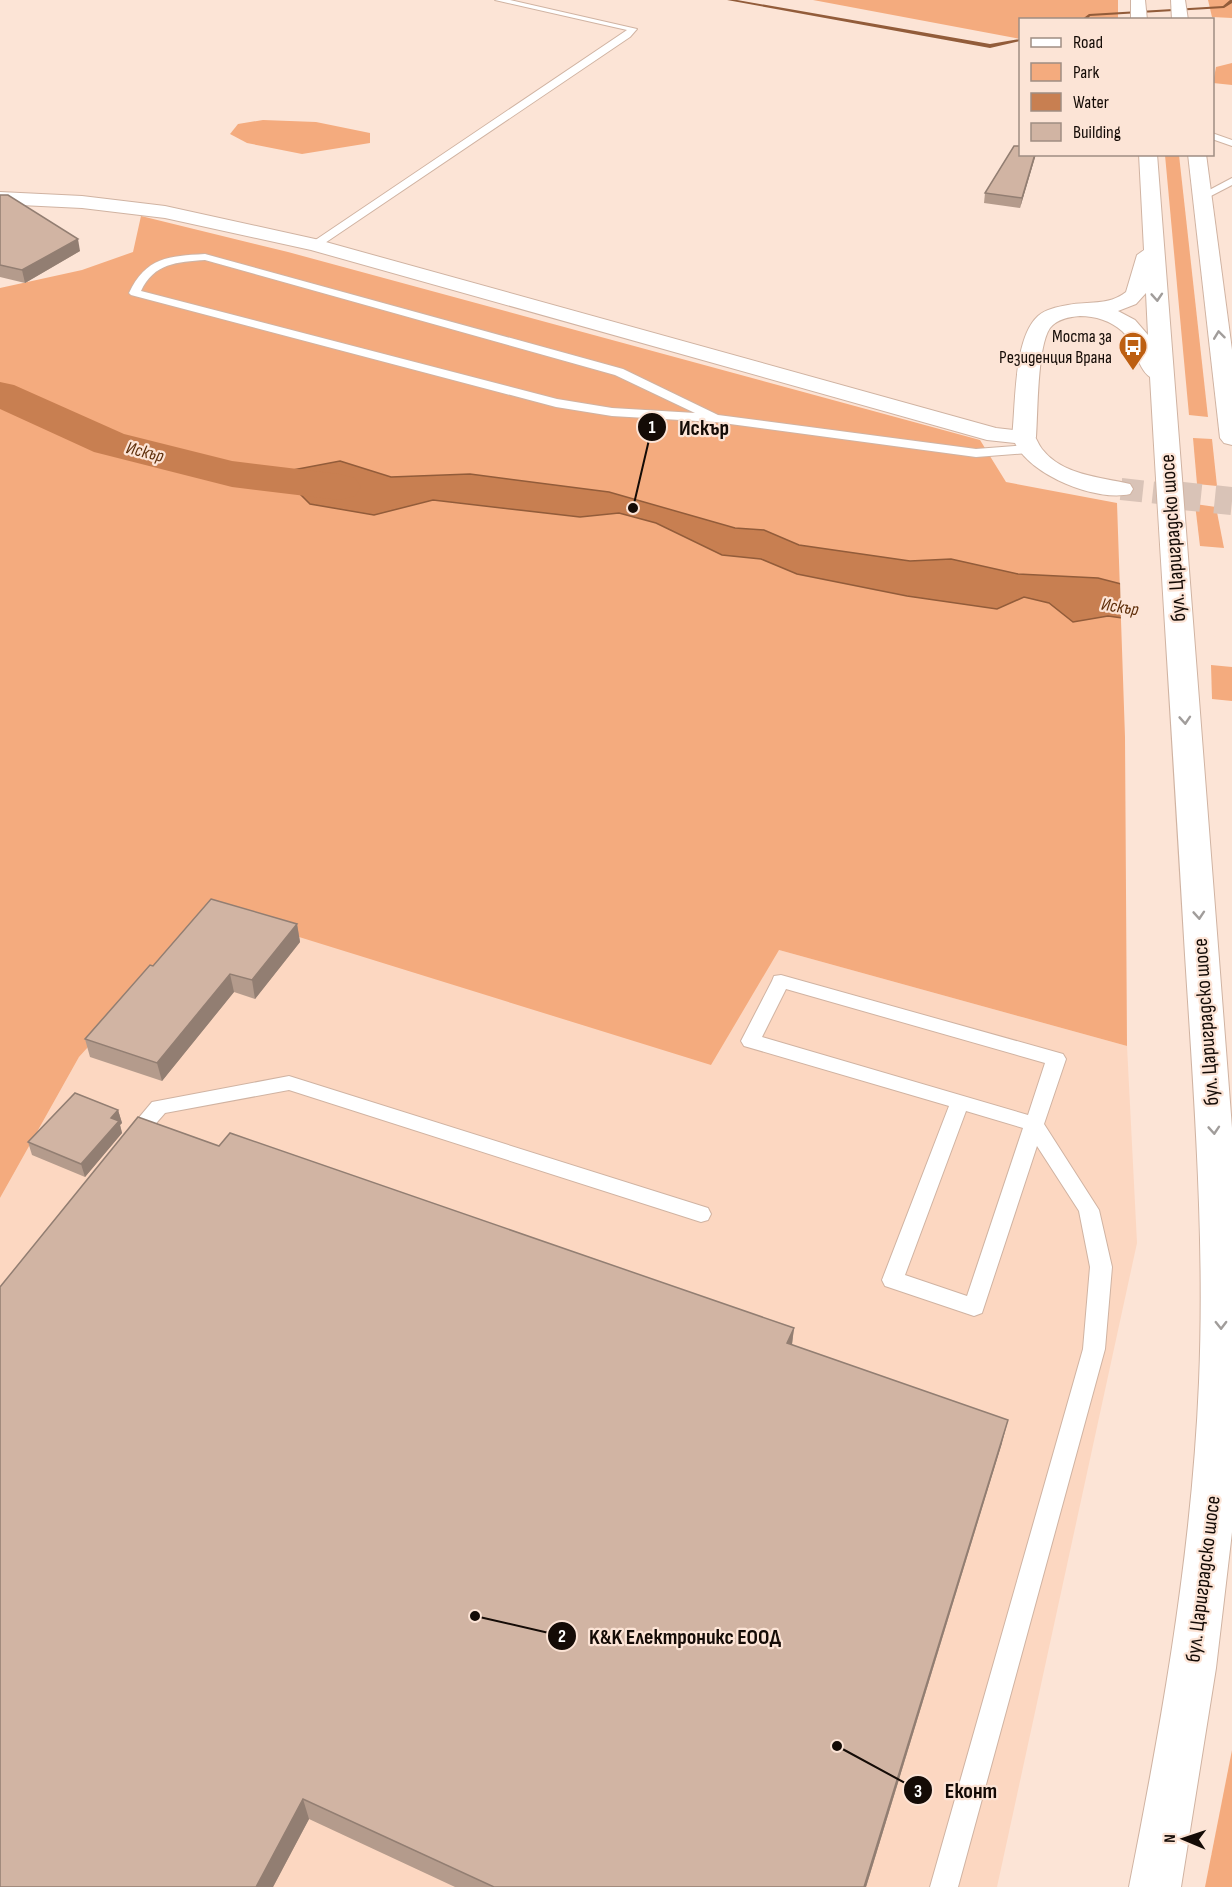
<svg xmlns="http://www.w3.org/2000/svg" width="1232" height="1887" font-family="'Sofia Sans Condensed',sans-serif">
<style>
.built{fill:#fcd7c1}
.green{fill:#f4ab7e}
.water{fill:#c87f51;stroke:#925c3a;stroke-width:1.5}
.pier{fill:#fce4d6}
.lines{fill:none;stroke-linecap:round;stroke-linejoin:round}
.stream{fill:#925c3a;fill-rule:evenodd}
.river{fill:#c87f51;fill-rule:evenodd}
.minor-tunnel-far1{stroke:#d9c3b7;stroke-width:22;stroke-dasharray:22 10;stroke-linecap:butt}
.minor-tunnel{stroke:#d9c3b7;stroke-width:28;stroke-dasharray:28 14;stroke-linecap:butt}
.service-casing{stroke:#d0b3a2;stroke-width:2}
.minor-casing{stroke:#d0b3a2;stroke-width:2}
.trunk-casing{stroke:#d0b3a2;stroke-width:2}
.service{fill:#fff;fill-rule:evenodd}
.minor{fill:#fff;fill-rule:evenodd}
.trunk{fill:#fff;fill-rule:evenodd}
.wall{fill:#b49b8c}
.shaded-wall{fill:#927e72}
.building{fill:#d1b4a3;stroke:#927e72;stroke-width:1.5}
.oneway{stroke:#a19d9b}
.labels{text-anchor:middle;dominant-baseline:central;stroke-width:4.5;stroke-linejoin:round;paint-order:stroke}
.far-poi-label{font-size:18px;fill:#140b06;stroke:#fce4d6;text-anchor:end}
.far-water-label{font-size:18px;font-style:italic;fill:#5e2e09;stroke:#fce4d6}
.street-label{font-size:21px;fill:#140b06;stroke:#fce4d6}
.leader{fill:none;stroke:#140b06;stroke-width:2}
.callout-dot{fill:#140b06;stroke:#fce4d6;stroke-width:2}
.mark-label{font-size:18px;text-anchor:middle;font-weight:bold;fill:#fff}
.callout-label{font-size:22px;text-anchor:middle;font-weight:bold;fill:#140b06;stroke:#fce4d6;stroke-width:4.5;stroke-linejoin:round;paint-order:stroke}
</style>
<rect width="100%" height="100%" fill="#fce4d6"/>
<path class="built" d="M212 910 779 950 1127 1046 1137 1243 997 1887H0V1198L79 1057Z"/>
<g class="green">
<path d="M813 0H1118V19L1020 20V39Z"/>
<path d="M1208 0H1232V18L1212 17Z"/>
<path d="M1232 63V85L1213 83 1216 67Z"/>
<path d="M263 120 316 122 370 133V143L302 154 247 143 230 134 238 124Z"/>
<path d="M1165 155H1179L1208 417 1189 415Z"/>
<path d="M141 216 288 252 980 440 1006 482 1117 503 1125 737 1127 1046 779 950 711 1065 212 910 79 1057 0 1198V288L82 270 133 252Z"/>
<path d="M1193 438 1212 439 1217 486 1197 484Z"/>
<path d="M1195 504 1216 507 1224 548 1200 546Z"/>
<path d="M1211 665 1232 667V701L1212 699Z"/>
<path d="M1232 1750V1887H1205Z"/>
</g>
<path class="water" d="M340 461 391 477 470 474 609 492 735 528 764 530 799 545 910 561 951 559 1018 574 1098 578 1156 593 1203 629 1108 616 1073 622 1049 603 1024 597 997 609 907 596 797 574 761 559 722 555 656 523 619 513 580 517 433 500 374 515 310 504 295 489 256 477Z"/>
<path class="pier" d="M1120 580 1157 590 1232 600V642L1203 632 1121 621Z"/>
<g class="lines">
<g class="stream">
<path d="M727 0H737L990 44 1020 39V41L990 48Z"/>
<path d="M1230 0H1232V3L1224 8 1090 16 1087 20H1081L1089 14 1223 6Z"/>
</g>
<path class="river" d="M0 382 14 385 124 434 232 461 339 474 355 478 361 487 355 496 339 500 232 487 94 452 0 409Z"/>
<path class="minor-tunnel-far1" d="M1121 489 1187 496"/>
<path class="minor-tunnel" d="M1173 495 1232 501"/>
<g class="service-casing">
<g id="service">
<path d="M495 0H510L637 29 630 37 319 247H311V243L627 30Z"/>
<path d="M1212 133 1232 140V146L1212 139Z"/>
<path d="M1232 178V185L1207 198 1198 196Z"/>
<path d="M205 254 623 369 718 415 976 449 1028 445 1034 449 1028 453 976 457 715 422 612 416 556 407 131 295 129 293C146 257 169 256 205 254ZM205 260 615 375 695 413 612 408 557 399 141 291C154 263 177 262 205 260Z"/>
<path d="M781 975 1063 1054 1066 1059 1044 1124 1099 1210 1112 1267 1105 1349 958 1887H930L1083 1349 1090 1267 1079 1211 1037 1146 982 1313 974 1316 885 1286 882 1280 949 1106 744 1046 741 1041 772 981 774 976ZM786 989 1045 1063 1028 1115 762 1037ZM966 1111 1023 1128 967 1296 905 1275Z"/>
<path d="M289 1076 708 1208 711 1214 708 1220 701 1222 289 1090 165 1113 138 1144 131 1147 124 1144 121 1139 152 1102Z"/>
</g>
</g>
<g class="minor-casing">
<path id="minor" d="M0 192 82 196 165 206 315 239 996 428 1032 432C1036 437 1038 444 1042 449 1062 475 1100 477 1130 484L1133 489 1130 494C1096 502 1030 475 1015 443L987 440 311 250 165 218 82 208 0 204Z"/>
</g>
<g class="trunk-casing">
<g id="trunk">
<path d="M1131 0H1145L1147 20H1131Z"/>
<path d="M1171 0H1185L1188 20H1172Z"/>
<path d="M1139 154H1157L1232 1128V1532L1216 1668 1181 1887H1129C1162 1720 1192 1552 1199 1382 1205 1240 1194 1097 1185 955 1174 763 1161 570 1150 377 1136 367 1136 343 1122 331 1111 321 1095 316 1080 316 1069 317 1057 319 1050 328 1037 347 1038 412 1036 437L1032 442 1024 444 1016 442 1012 437C1016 405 1013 339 1038 316 1046 309 1057 307 1068 305 1088 301 1108 306 1126 292L1137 255 1144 250ZM1146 293 1148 335 1135 320 1118 311 1136 304Z"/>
<path d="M1188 154H1206L1232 350V445L1224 443 1220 438Z"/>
</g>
</g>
<use href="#service" class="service"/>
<use href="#minor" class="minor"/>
<use href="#trunk" class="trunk"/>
</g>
<g class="wall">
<path d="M1020 154H1036L1020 208 984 203 985 193Z"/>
<path d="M0 195 80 251 25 283 0 277Z"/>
<path d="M297 924 300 942 255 999 234 992 162 1081 90 1057 85 1039Z"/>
<path d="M118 1110 122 1123 120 1125 122 1133 85 1177 32 1155 28 1142Z"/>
<path d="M219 1146 794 1328 792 1345 1002 1443 866 1887H455L309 1819 273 1887Z"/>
</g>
<g class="shaded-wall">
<path d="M1035 154H1036L1020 208 1022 198Z"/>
<path d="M78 239 80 251 25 283 22 270Z"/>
<path d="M297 924 300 942 255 999 252 980Z"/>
<path d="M230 974 234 992 162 1081 157 1063Z"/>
<path d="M118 1110 122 1123 120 1125 122 1133 85 1177 81 1164 111 1118Z"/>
<path d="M794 1328 791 1351 787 1343Z"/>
<path d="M1008 1420 1002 1443 866 1887H864Z"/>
<path d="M303 1799 309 1819 273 1887H256Z"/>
</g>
<g class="building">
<path d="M1014 146H1020V154H1035L1022 198 985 193Z"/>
<path d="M0 195H8L78 239 22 270 0 265Z"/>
<path d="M211 899 297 924 252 980 230 974 157 1063 85 1039 150 965 153 966Z"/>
<path d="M75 1093 118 1110 111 1118 119 1121 81 1164 28 1142Z"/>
<path d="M138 1117 219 1146 230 1133 794 1328 787 1343 1008 1420 864 1887H494L303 1799 256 1887H0V1287Z"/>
</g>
<defs><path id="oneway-chevron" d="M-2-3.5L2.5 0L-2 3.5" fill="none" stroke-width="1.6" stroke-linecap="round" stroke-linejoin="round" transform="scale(1.5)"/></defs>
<g class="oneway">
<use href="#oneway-chevron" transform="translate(1157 297) rotate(86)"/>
<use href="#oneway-chevron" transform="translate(1219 335) rotate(-97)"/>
<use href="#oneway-chevron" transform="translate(1185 720) rotate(86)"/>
<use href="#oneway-chevron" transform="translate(1199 915) rotate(86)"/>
<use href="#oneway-chevron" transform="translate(1214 1130) rotate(86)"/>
<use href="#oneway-chevron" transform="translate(1221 1325) rotate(89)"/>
</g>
<defs>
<g id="bus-pin" transform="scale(1.5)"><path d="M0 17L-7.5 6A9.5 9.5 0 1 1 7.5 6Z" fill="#bd5f12" stroke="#fce4d6"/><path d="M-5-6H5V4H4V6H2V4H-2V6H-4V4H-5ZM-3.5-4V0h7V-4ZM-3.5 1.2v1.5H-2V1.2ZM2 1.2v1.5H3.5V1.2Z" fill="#fff"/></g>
</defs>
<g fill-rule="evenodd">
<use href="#bus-pin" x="1133" y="346"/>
</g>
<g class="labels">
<g class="far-poi-label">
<text x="1112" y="336">Моста за<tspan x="1112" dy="21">Резиденция Врана</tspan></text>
</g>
<g class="far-water-label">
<text transform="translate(145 452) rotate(14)">Искър</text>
<text transform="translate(1120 607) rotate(9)">Искър</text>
</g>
<g class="street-label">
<text transform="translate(1173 538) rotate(-94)">бул. Цариградско шосе</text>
<text transform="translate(1206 1022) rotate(-94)">бул. Цариградско шосе</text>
<text transform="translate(1203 1579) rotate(-83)">бул. Цариградско шосе</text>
</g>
</g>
<path class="leader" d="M633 508L652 427M475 1616L562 1636M837 1746L918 1790"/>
<g class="callout-dot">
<circle cx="633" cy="508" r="6"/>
<circle cx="475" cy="1616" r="6"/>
<circle cx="837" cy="1746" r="6"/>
<circle cx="652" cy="427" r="15"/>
<circle cx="562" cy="1636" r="15"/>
<circle cx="918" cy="1790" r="15"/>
</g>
<g class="mark-label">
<text x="652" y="433">1</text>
<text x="562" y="1642">2</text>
<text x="918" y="1797">3</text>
</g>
<g class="callout-label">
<text x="704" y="435">Искър</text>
<text x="685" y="1644">K&amp;K Електроникс ЕООД</text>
<text x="971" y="1798">Еконт</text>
</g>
<rect x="1019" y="18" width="195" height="138" fill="#fce4d6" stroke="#9f8d83" stroke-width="1.5"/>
<rect x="1031" y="38" width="30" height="9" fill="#ffffff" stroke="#9f8d83" stroke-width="1.5"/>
<text x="1073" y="48" font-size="18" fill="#140b06">Road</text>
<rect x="1031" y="63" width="30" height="18" fill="#f4ab7e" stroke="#9f8d83" stroke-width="1.5"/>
<text x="1073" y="78" font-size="18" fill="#140b06">Park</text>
<rect x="1031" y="93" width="30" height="18" fill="#c87f51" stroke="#9f8d83" stroke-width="1.5"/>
<text x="1073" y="108" font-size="18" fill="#140b06">Water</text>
<rect x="1031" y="123" width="30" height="18" fill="#d1b4a3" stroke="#9f8d83" stroke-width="1.5"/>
<text x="1073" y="138" font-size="18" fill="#140b06">Building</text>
<g transform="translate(1184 1839) rotate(272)" stroke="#fce4d6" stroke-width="4.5" paint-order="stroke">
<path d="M0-4.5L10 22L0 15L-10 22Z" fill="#140b06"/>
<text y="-9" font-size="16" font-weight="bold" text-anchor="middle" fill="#140b06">N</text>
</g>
</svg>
